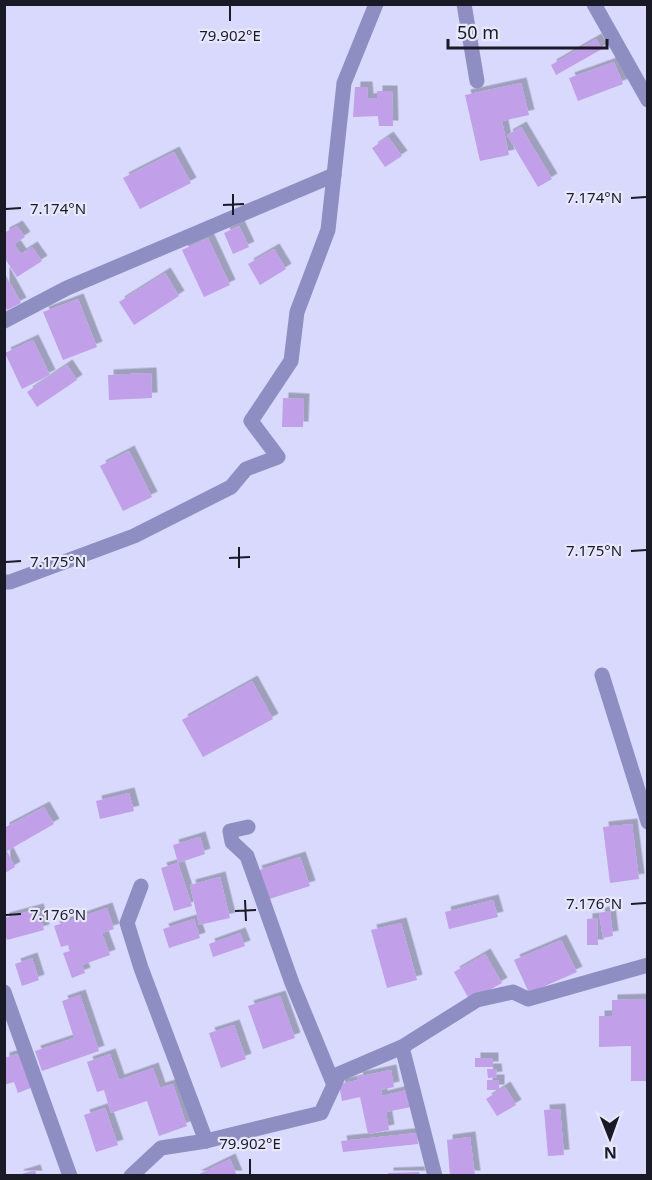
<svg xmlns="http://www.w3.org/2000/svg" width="652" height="1180" font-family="'Noto Sans',sans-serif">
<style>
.building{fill:#c19fe9;filter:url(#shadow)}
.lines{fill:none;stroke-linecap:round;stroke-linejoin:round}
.street{stroke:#8f8ec2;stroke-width:15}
.ticks{fill:none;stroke:#1a1926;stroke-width:2}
.ticks-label{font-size:15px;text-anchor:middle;fill:#1a1926;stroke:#e7e7fe;stroke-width:4.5;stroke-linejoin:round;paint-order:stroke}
</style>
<defs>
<filter id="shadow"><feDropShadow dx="5.5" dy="-5.5" stdDeviation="0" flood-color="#0004"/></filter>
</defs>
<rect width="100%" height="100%" fill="#d8d9fd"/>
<g class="building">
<path d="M596 39 602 49 556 75 551 65Z"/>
<path d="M614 62 623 84 578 101 569 78Z"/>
<path d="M521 83 529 115 502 121 509 155 480 161 465 95Z"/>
<path d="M355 87H367L368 99 377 98V91H392L393 126H379L378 116 353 117Z"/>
<path d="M521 127 552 179 538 187 507 135Z"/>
<path d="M388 137 402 156 385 167 372 148Z"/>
<path d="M174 152 191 183 140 209 123 178Z"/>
<path d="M17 226 25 237 14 244 21 254 32 247 42 261 17 277 4 257V233Z"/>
<path d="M239 226 249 247 233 254 224 233Z"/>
<path d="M208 238 230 285 204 297 182 250Z"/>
<path d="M274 249 286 269 260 285 248 264Z"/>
<path d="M4 272 21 303 7 310 4 304Z"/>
<path d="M165 273 179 296 134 325 119 302Z"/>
<path d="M78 299 97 347 63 360 43 312Z"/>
<path d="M33 340 50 375 22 389 5 353Z"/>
<path d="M67 365 77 380 37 407 27 392Z"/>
<path d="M151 373 152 398 109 400 108 375Z"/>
<path d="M283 398 304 399 303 427H282Z"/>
<path d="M129 451 152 497 123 511 100 466Z"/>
<path d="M252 681 273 719 203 757 182 720Z"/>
<path d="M129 793 134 811 100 819 96 801Z"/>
<path d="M44 807 54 824 7 851 15 867 5 873 4 828Z"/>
<path d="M632 824 639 879 610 883 603 827Z"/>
<path d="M200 837 205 854 178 863 173 845Z"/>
<path d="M300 857 310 886 266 900 256 871Z"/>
<path d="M178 863 192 906 174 911 161 868Z"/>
<path d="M220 877 230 918 199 925 190 885Z"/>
<path d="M493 900 498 917 449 929 445 912Z"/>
<path d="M107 908 114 929 102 933 110 955 82 965 85 973 72 978 63 953 70 951 68 945 61 947 54 926Z"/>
<path d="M38 909 44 930 7 940 4 931V918Z"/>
<path d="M610 911 613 936 603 938 599 913Z"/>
<path d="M597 918 598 945H587V919Z"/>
<path d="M194 919 200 938 169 948 163 929Z"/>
<path d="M401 923 417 980 387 988 371 930Z"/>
<path d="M240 933 245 946 213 957 209 944Z"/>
<path d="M561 940 577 972 529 993 514 960Z"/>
<path d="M485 954 502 983 470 1001 454 972Z"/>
<path d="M32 958 39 980 22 986 15 964Z"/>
<path d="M80 995 99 1051 42 1071 35 1051 74 1038 62 1001Z"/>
<path d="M280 996 295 1038 263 1049 248 1006Z"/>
<path d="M648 999V1081H631V1046L599 1047V1016H612V1000Z"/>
<path d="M234 1025 246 1059 221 1068 209 1033Z"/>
<path d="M21 1053 33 1087 18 1093 14 1082 4 1085V1058Z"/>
<path d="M110 1054 119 1080 153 1068 160 1088 173 1084 187 1126 159 1136 147 1101 111 1113 104 1090 97 1092 87 1062Z"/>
<rect x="475" y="1058" width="18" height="9"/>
<path d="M487 1069H496L497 1077 488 1078Z"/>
<path d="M391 1070 394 1087 381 1090 382 1096 407 1090 411 1107 386 1112 389 1130 368 1134 360 1097 342 1101 339 1084 358 1080 357 1077Z"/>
<rect x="487" y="1080" width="12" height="10"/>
<path d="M505 1087 516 1105 497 1116 486 1099Z"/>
<path d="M105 1108 118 1145 96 1152 84 1115Z"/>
<path d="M560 1109 564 1155 548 1156 544 1110Z"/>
<path d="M417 1133 418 1144 343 1152 341 1141Z"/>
<path d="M470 1137 475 1176H450L447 1140Z"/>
<path d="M230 1159 237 1176H195Z"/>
<path d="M35 1170 37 1176H18V1175Z"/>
<path d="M419 1172 420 1176H388V1173Z"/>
</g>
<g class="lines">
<g class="street">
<path d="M464 4 477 81"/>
<path d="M594 4 648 100"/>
<path d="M4 321 67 288 334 175"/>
<path d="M4 582H10L134 536 231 487 246 469 278 457 251 421 291 361 297 312 328 230 344 83 376 4"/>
<path d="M602 675 648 822"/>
<path d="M248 827 230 831 232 842 247 856 292 983 334 1085"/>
<path d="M141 886 127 923 141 968 206 1141"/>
<path d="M4 992 70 1176"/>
<path d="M402 1047 435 1176"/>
<path d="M131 1176 161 1148 206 1141 321 1113 339 1074 402 1047 477 1000 513 992 528 999 648 965"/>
</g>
</g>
<path class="ticks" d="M230 6V21M233 194V215M631 198 646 197M223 205 244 204M6 209 21 208M239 547V568M631 551 646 550M229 558 250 557M6 562 21 561M245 900 246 921M631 904 646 903M235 911 256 910M6 915 21 914M250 1159V1174"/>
<g class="ticks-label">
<text x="230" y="41">79.902°E</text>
<text x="594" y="203">7.174°N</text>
<text x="58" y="214">7.174°N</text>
<text x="594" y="556">7.175°N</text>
<text x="58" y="567">7.175°N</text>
<text x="594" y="909">7.176°N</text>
<text x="58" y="920">7.176°N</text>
<text x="250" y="1149">79.902°E</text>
</g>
<rect width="652" height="1180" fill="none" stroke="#1a1926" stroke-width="12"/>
<g transform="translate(610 1138) rotate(179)" stroke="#e7e7fe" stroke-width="4.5" paint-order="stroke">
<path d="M0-4.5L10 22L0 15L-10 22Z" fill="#1a1926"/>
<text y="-9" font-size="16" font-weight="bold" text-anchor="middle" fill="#1a1926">N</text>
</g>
<path d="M448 39v9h159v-9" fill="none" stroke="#1a1926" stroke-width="3"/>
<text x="457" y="39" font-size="18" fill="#1a1926" stroke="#e7e7fe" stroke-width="4.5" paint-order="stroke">50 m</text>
</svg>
